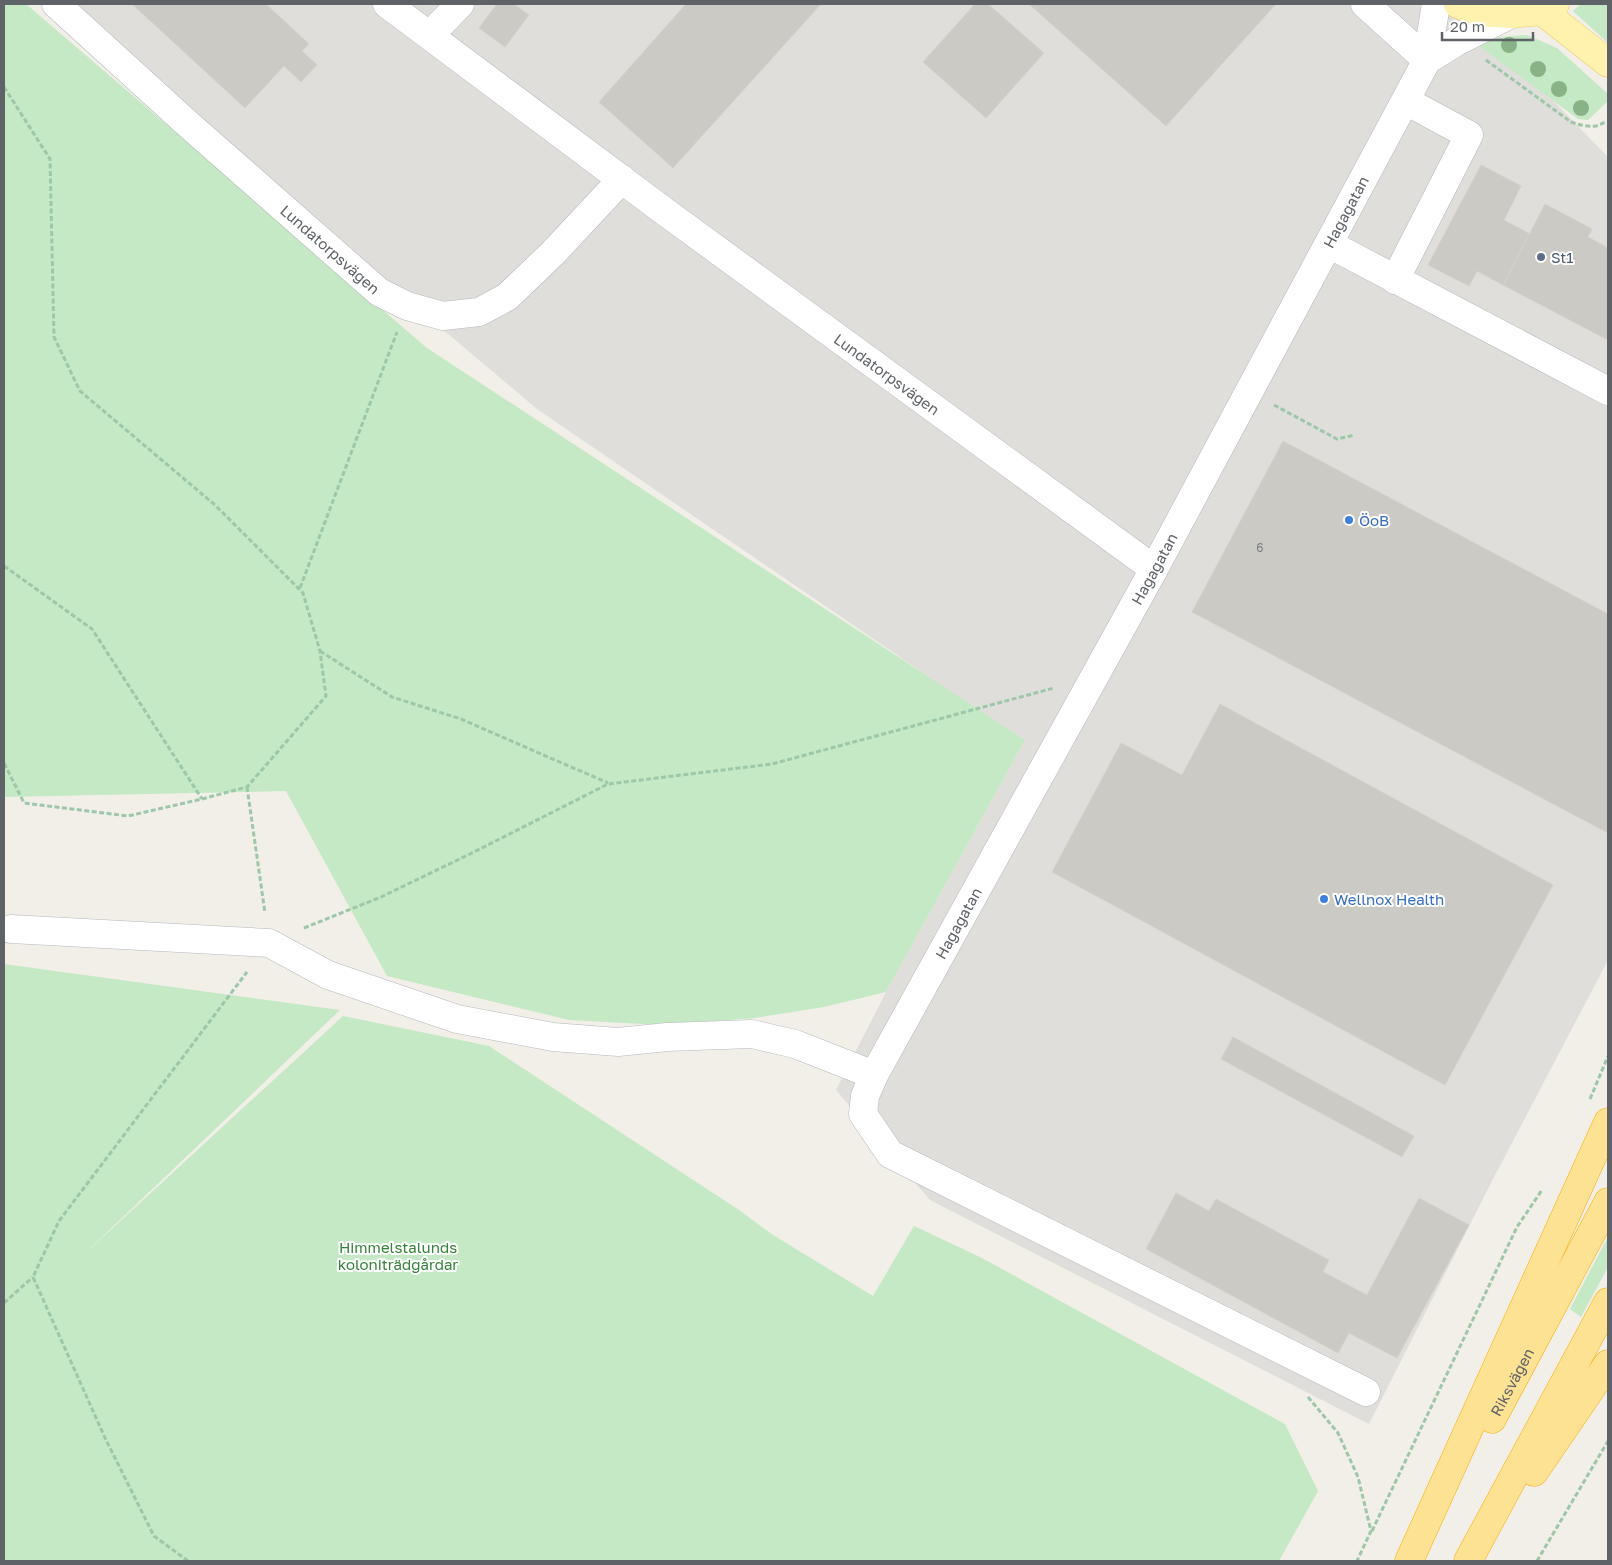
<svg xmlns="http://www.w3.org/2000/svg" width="1612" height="1565" font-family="'Golos Text',sans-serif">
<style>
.industrial{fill:#e0deda}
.green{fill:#c5e8c5}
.building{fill:#cccac5;stroke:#d6d1c6}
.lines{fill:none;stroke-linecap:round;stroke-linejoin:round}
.minor-casing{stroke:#b5b8bc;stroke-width:29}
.major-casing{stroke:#f2c960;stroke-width:29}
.highway-casing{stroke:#f9ab00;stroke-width:29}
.path{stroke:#9cc7a9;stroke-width:3;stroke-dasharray:5 2.5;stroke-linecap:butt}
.minor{stroke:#fff;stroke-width:28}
.major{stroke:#fff2af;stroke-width:28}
.highway{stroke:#fde293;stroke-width:28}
.tree{fill:#89b387}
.service-dot{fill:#5c6f8a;stroke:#fff;stroke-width:2}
.shop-dot{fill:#3f7fe0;stroke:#fff;stroke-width:2}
.labels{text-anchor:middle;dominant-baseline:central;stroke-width:4;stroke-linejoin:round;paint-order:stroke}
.number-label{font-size:12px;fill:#7a7d7f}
.street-label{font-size:15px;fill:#5f6368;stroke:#fff}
.service-label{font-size:15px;fill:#4e5e75;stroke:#fff;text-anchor:start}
.shop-label{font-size:15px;fill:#366cbe;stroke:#fff;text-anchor:start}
.park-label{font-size:15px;fill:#348238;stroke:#fff}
</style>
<rect width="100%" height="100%" fill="#f1efe8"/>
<path class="industrial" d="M77 4H1459L1608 157V960L1493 1179 1369 1424 930 1200 836 1090 886 992 1025 740 945 688 537 409 344 246Z"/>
<g class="green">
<path d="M4 4H26L427 348 1025 740 886 992 824 1007 754 1018 662 1025 569 1020 387 976 286 791 4 797Z"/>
<path d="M1581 4H1608V43L1573 11Z"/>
<path d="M1527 35 1557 48 1608 94V101L1588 120 1578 119 1479 46 1500 37Z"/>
<path d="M4 964 340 1010 79 1259 343 1016 489 1046 739 1210 773 1235 873 1296 914 1226 982 1258 1285 1424 1318 1491 1279 1561H4Z"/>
<path d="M1608 1237V1267L1581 1317 1570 1309Z"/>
</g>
<g class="building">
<path d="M132 4H266L309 44 302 51 317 65 301 82 284 66 245 108Z"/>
<path d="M497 4H514L529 15 505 47 479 28Z"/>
<path d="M686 4H821L673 168 599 102Z"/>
<path d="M975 4H988L1044 53 986 118 923 62Z"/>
<path d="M1029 4H1276L1166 126Z"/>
<path d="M1481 165 1521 186 1504 220 1530 234 1503 285 1477 271 1469 286 1428 265Z"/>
<path d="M1545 204 1592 229 1588 237 1608 248V340L1503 285Z"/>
<path d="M1283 441 1608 614V833L1192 612Z"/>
<path d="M1220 704 1553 885 1445 1085 1052 872 1121 743 1182 775Z"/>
<path d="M1233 1037 1414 1136 1402 1157 1221 1059Z"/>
<path d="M1176 1193 1209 1211 1216 1199 1329 1260 1323 1272 1367 1295 1419 1198 1469 1225 1397 1358 1349 1333 1338 1353 1146 1249Z"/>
</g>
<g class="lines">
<g class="minor-casing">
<g id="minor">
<path id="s1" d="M56 4 189 125 379 292 407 306 443 316 479 312 507 297 552 254 622 179"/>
<path id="s2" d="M387 4 664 211 1154 569"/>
<path d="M1365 4 1427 60"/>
<path d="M430 35 460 4"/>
<path d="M1427 60 1456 42 1511 14"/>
<path d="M1329 244 1608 391"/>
<path d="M1395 280 1469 135 1406 101"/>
<path d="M11 929 269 943 328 975 457 1019 553 1037 618 1042 667 1037 752 1034 795 1044 874 1075"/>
<path id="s3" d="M1366 1392 890 1154 863 1114 865 1096 874 1075 1154 569 1427 60 1436 4"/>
</g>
</g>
<g class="major-casing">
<g id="major">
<path d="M1458 4 1480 12 1511 14 1542 11 1555 4"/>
<path d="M1542 11 1608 63"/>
</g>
</g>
<g class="highway-casing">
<g id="highway">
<path id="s4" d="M1492 1419 1608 1202"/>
<path d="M1534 1472 1608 1364"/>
<path d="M1409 1561 1608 1122"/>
<path d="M1468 1561 1608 1302"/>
</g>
</g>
<g class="path">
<path d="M1486 60 1571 122C1579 125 1588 127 1596 126 1601 125 1603 122 1608 122"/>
<path d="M4 87 50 159 54 337 80 391 215 505 303 593 320 651 326 696 247 787 202 799 128 816 24 803 4 763"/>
<path d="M1274 405 1337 439 1355 435"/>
<path d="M4 566 92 629 202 799"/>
<path d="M300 588 397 332"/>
<path d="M320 651 392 697 461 719 608 783"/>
<path d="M247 787 265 913"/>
<path d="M304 928 381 897 474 852 608 784 772 764 1054 688"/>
<path d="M1590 1099 1608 1056"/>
<path d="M4 1303 33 1277"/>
<path d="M1308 1397 1338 1433 1358 1477 1371 1531 1357 1561"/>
<path d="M1372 1531 1517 1227 1542 1190"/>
<path d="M188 1561 154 1536 106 1440 33 1277 59 1221 247 972"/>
<path d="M1537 1561 1608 1441"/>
</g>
<use href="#minor" class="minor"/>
<use href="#major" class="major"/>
<use href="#highway" class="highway"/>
</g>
<g class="tree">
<circle cx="1509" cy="45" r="8"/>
<circle cx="1538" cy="69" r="8"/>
<circle cx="1559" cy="89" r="8"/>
<circle cx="1581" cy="108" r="8"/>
</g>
<circle class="service-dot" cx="1541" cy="257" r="5"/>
<g class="shop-dot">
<circle cx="1349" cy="520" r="5"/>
<circle cx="1324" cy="899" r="5"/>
</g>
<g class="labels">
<g class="number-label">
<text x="1260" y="547">6</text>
</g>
<g class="street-label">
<text stroke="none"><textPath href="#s3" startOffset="1605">Hagagatan</textPath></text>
<text stroke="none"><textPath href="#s1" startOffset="368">Lundatorpsvägen</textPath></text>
<text stroke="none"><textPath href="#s2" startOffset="622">Lundatorpsvägen</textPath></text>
<text stroke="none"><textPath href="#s3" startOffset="1200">Hagagatan</textPath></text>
<text stroke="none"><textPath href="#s3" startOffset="795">Hagagatan</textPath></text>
<text stroke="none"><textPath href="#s4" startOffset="42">Riksvägen</textPath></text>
</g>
<g class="service-label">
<text x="1551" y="257">St1</text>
</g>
<g class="shop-label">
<text x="1359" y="520">ÖoB</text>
<text x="1334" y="899">Wellnox Health</text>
</g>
<g class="park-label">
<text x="398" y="1247">Himmelstalunds<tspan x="398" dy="17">koloniträdgårdar</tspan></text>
</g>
</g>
<rect width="1612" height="1565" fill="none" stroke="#5f6368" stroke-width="10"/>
<path d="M1442 32v8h91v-8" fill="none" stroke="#5f6368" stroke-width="2.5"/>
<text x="1450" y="32" font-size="15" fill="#5f6368" stroke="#ffffff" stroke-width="4" paint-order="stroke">20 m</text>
</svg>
